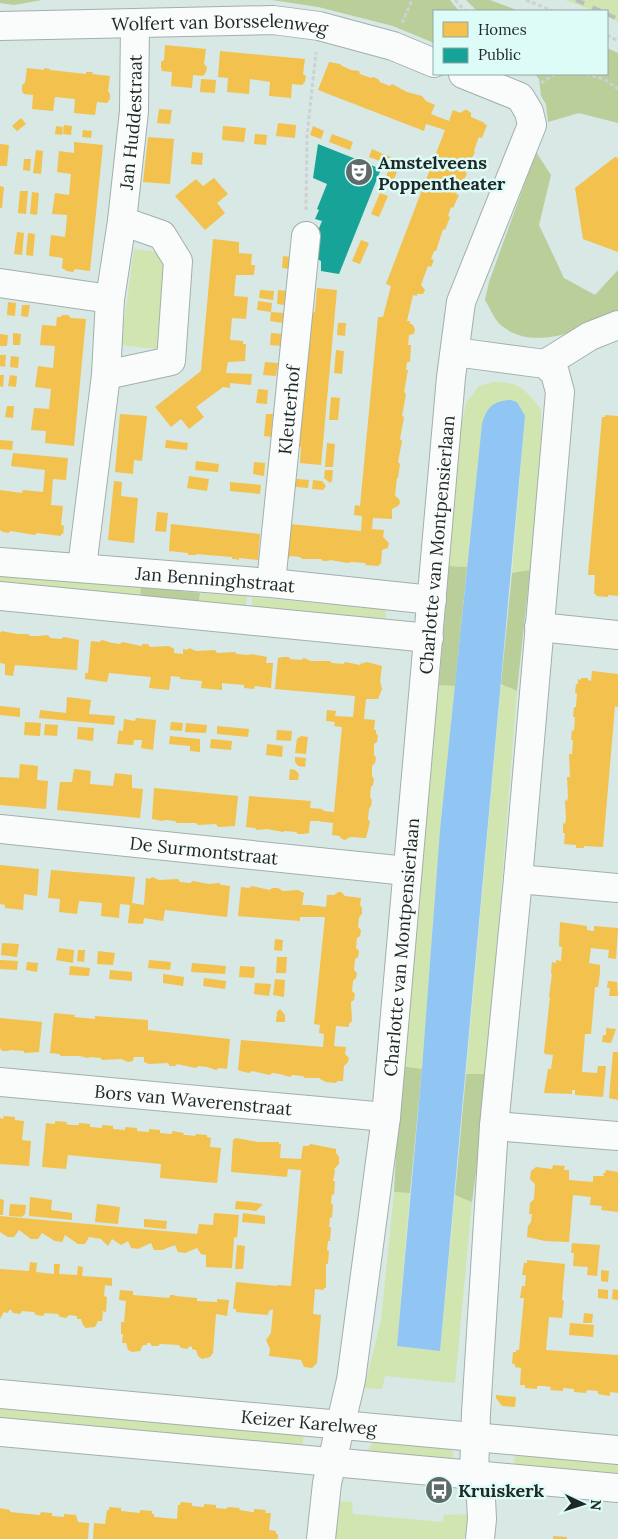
<svg xmlns="http://www.w3.org/2000/svg" width="618" height="1539" font-family="Lora,serif">
<style>
.green{fill:#d1e5b0}
.forest{fill:#bace99}
.water{fill:#90c5f4}
.homes{fill:#f2c14e}
.public{fill:#17a398}
.lines{fill:none;stroke-linecap:round;stroke-linejoin:round}
.minor-casing{stroke:#a3afad;stroke-width:30}
.major-casing{stroke:#a3afad;stroke-width:30}
.path{stroke:#cdd1d1;stroke-width:3;stroke-dasharray:4 2.5;stroke-linecap:butt}
.minor{stroke:#f9fcfb;stroke-width:28}
.major{stroke:#f9fcfb;stroke-width:28}
.rail{stroke:#babebd;stroke-width:4;stroke-dasharray:9 9;stroke-linecap:butt}
.labels{text-anchor:middle;dominant-baseline:central;stroke-width:5;stroke-linejoin:round;paint-order:stroke}
.street-label{font-size:18px;fill:#1d2827;stroke:#defcf7}
.poi-label{font-size:18px;font-weight:bold;fill:#1d2827;stroke:#defcf7;text-anchor:start}
</style>
<rect width="100%" height="100%" fill="#d7e8e5"/>
<g class="green">
<path d="M565 0H618V22L607 16V11H595Z"/>
<path d="M134 249 165 253 157 349 121 345Z"/>
<path d="M494 382C520 382 525 390 541 409V443L530 570 512 573 525 416 482 427 467 567 449 566 460 432 466 403 479 386Z"/>
<path d="M0 574 141 587 140 603 0 589Z"/>
<path d="M200 593 247 596 245 612 198 606Z"/>
<path d="M252 597 386 610 385 623 252 612Z"/>
<path d="M501 684 517 691 498 930 489 1074H466Z"/>
<path d="M439 685 455 686 440 830 422 1069 401 1066 421 825Z"/>
<path d="M394 1192 410 1193 397 1346 440 1351 455 1195 472 1202 455 1383 385 1376 382 1389 364 1388 381 1321Z"/>
<path d="M0 1405 304 1431 302 1450 0 1423Z"/>
<path d="M374 1442 446 1448 453 1451 452 1462 376 1457 368 1449Z"/>
<path d="M515 1453 618 1461V1478L514 1469Z"/>
<path d="M337 1501 352 1502 353 1514 443 1522 444 1515 472 1514 470 1532 463 1539H335Z"/>
</g>
<g class="forest">
<path d="M0 0H42L14 5 0 3Z"/>
<path d="M272 0H450L459 11H434V43L393 26 318 7Z"/>
<path d="M466 0H490L519 11H477Z"/>
<path d="M607 48 618 53V123L579 113 548 122 546 104 541 96 539 79 535 74H607Z"/>
<path d="M536 152 551 175 539 225 564 278 595 295 618 270V315C584 327 536 353 502 326 495 321 490 308 485 300L489 282Z"/>
<path d="M449 566 467 567 455 686 439 685Z"/>
<path d="M530 570 517 691 501 684 512 573Z"/>
<path d="M141 587 200 593 198 606 140 603Z"/>
<path d="M401 1066 422 1069 410 1193 394 1192Z"/>
<path d="M466 1074H489L472 1202 455 1195Z"/>
</g>
<path class="water" d="M511 400 517 402 525 416 440 1351 397 1346 422 1069 440 830 482 424C487 407 493 401 511 400Z"/>
<g class="homes">
<path d="M165 45 206 49 204 64 207 67 206 72 203 76 193 75 192 88 171 86 172 72 162 71 161 67V62L164 60Z"/>
<path d="M220 51 305 59 303 74 306 76 305 82 302 85 292 84 291 98 269 96 270 82 250 79 249 94 227 92 228 78 218 77Z"/>
<path d="M329 62 340 64 342 66 351 70 359 71 360 74 371 78 373 77 378 79 380 82 390 86 392 84 407 92 422 96 426 101 435 105 431 114 449 121 453 110 461 113 464 110H467L471 113V117L485 123 484 124 487 125 482 138 479 137 477 142 474 151 475 152 465 172 467 173 462 186 460 185 456 194 459 195 453 208 451 207 448 216 450 217 445 230 443 229 436 251H434L431 259 434 260 431 267 428 266 421 285 425 290 423 294H417V296L413 295 407 321H410V324H412L415 329 414 334 409 335 408 345H411L410 362H407L406 370H408L404 392 406 394 402 416 404 417 400 439 402 441 398 462 400 464 398 478H397L396 486 395 496 399 499 400 503 398 506 392 509V519L373 518 372 529 384 530 383 537 389 543 388 548 382 550 381 564H379V566L365 565 366 563 351 562 348 563 330 560 328 561H323L321 559H302L300 557 290 556 287 561 279 523 361 531 362 516 354 515 355 505 360 506 378 317H383L391 286 386 284 445 130 426 124 424 131 318 90Z"/>
<path d="M27 68 44 70V68L50 69V70L86 74V72H93L92 74 110 76 108 91 110 94V99L107 103 97 102 95 115 74 113 75 99 55 97 53 111 32 109 33 95 24 94 22 91V85L25 83Z"/>
<path d="M201 79 216 80 215 93 200 92Z"/>
<path d="M159 109 172 110 170 124 157 123Z"/>
<path d="M21 118 26 124 17 131 12 126Z"/>
<path d="M278 123 296 125 295 138 276 136Z"/>
<path d="M64 125 72 126 71 135 63 134Z"/>
<path d="M56 126 63 127 62 135 55 134Z"/>
<path d="M223 126 246 128 244 142 222 140Z"/>
<path d="M313 126 324 131 321 139 310 135Z"/>
<path d="M83 130 92 131 91 138 82 137Z"/>
<path d="M255 134 267 135 266 145 254 144Z"/>
<path d="M332 134 353 142 350 150 329 142Z"/>
<path d="M148 137 174 139 170 184 143 182Z"/>
<path d="M74 142 103 145 90 271 75 269 73 272 67 271 62 268 63 258 49 256 51 235 65 237 66 227 67 215 52 214 55 193 69 195 71 174 57 172 59 151 74 153Z"/>
<path d="M0 144 9 145 7 166H0Z"/>
<path d="M372 149 383 154 394 158 388 164 369 157Z"/>
<path d="M36 150 43 151 41 174 33 173Z"/>
<path d="M192 152 203 153 202 165 191 164Z"/>
<path d="M615 157 618 158V252L583 239 575 188Z"/>
<path d="M24 159H31L30 171 23 170Z"/>
<path d="M396 159 400 163 392 185 384 182 389 169Z"/>
<path d="M214 178 228 194 217 203 225 213 205 230 175 196 196 179 203 186Z"/>
<path d="M0 186 4 187 2 208H0Z"/>
<path d="M20 191H28L26 214 18 213Z"/>
<path d="M32 192 39 193 37 215 30 214Z"/>
<path d="M380 193 388 196 379 217 371 214Z"/>
<path d="M17 232 24 233 22 255 14 254Z"/>
<path d="M28 233 35 234 33 256 26 255Z"/>
<path d="M213 239 239 242V253L252 254 251 265H255L254 275H236L234 296 248 297 247 309 246 319 232 318 230 340 243 341V344H246L245 361 228 362 226 373 252 374 251 385 230 383V388L223 387 196 407 204 417 189 429 181 419 171 427 155 407 201 371Z"/>
<path d="M361 240 369 243 360 264 352 261Z"/>
<path d="M283 256 291 257 290 269 282 268Z"/>
<path d="M317 288 337 290 321 465 300 463 301 447H298L311 311 315 312Z"/>
<path d="M260 290 274 291 273 300 259 298Z"/>
<path d="M278 290 287 291 285 305 277 304Z"/>
<path d="M258 301 272 303 271 312 257 310Z"/>
<path d="M8 302 16 303 15 316 7 315Z"/>
<path d="M22 305H30L28 317 21 316Z"/>
<path d="M271 312 285 313 284 323 270 321Z"/>
<path d="M63 315H68L71 318 86 319 74 446 45 443 46 431 31 430 34 408 49 409 51 389 35 387 38 366 53 368 54 358 55 346 40 345 42 325 56 326 57 317H60Z"/>
<path d="M338 323H346L345 336 337 335Z"/>
<path d="M13 333 21 334 20 345H13Z"/>
<path d="M271 333 283 334 281 346 270 345Z"/>
<path d="M0 334 8 335 7 346H0Z"/>
<path d="M336 350 344 351 342 374 334 373Z"/>
<path d="M0 355H6L5 367 0 366Z"/>
<path d="M11 356 19 357 18 368 10 367Z"/>
<path d="M265 362 278 363 276 376 263 375Z"/>
<path d="M0 375H4L3 387 0 386Z"/>
<path d="M10 375 17 376 16 387 8 386Z"/>
<path d="M258 389 268 390 267 404 256 403Z"/>
<path d="M331 397 340 398 338 420H329Z"/>
<path d="M7 406H14L13 418 5 417Z"/>
<path d="M120 414 147 416 142 461 134 460 133 474 115 472Z"/>
<path d="M266 414H273L271 437 264 436Z"/>
<path d="M605 415 618 416V596L608 595V597L596 596V594H594L595 575H588L602 417H605Z"/>
<path d="M0 440 13 441 12 450 0 449Z"/>
<path d="M166 440 188 443 187 450 165 448Z"/>
<path d="M327 443 335 444 333 467H325Z"/>
<path d="M13 453 68 458 66 480 53 479 51 505 63 506 61 525 64 526 63 534H61V536L37 533 35 535 11 531 8 533 3 532 0 530V490L22 493 23 490 43 492 45 470 11 466Z"/>
<path d="M196 461 219 464 218 472 195 470Z"/>
<path d="M254 462 265 463 264 476 253 474Z"/>
<path d="M325 470H333L332 481 330 483 324 478Z"/>
<path d="M189 476 209 479 207 491 187 488Z"/>
<path d="M286 478 309 480 308 488 286 486Z"/>
<path d="M313 480 322 481 326 486 323 490 312 489Z"/>
<path d="M114 481 122 482 121 496 138 498 134 543 108 540Z"/>
<path d="M230 482 261 485 260 494 230 491Z"/>
<path d="M157 512 168 513 166 532 155 531Z"/>
<path d="M171 524 260 534 258 560 239 558V560L235 559H232V557L196 554V555H188V553L169 551Z"/>
<path d="M2 631 17 634H28L30 636H38L48 635 50 638 61 639 64 637 79 640 77 670 15 665 13 676 5 675V664L0 663V633Z"/>
<path d="M102 640 112 643 120 644 122 642 141 646 143 644H148L150 647 169 646 174 649V653L183 654V649L187 650 189 648 196 651 215 650 217 653 235 652 237 654 248 655 251 654 267 657 266 663H273L271 688 255 686 254 689 244 688V685L222 683V690L201 688 202 681 180 679V677L171 676 169 690 149 688 151 677 109 673 107 682 85 679V673H88L91 641 99 642Z"/>
<path d="M283 657H289L290 659 301 660 304 658 311 661H330L332 663 343 664 345 662 360 665V664L367 662 382 666 380 681 382 689 378 699H366L364 719 375 720 374 730H376V733L378 736 377 742 374 744V755L376 758 375 763 372 766V776L374 779 373 785 371 787 370 797 372 800 371 806 369 809 368 819 370 822 366 838 350 837 345 840 342 839 339 836 332 835 333 823 317 821H310L309 833 303 834H298L296 832 285 831 283 832 267 829 257 830 255 828 246 827 249 796 311 801 310 808 322 809 324 811 334 812 342 727 334 726 335 722 326 721 327 710 336 711 335 716 353 717 355 696 275 689 278 658Z"/>
<path d="M592 671 618 674V707L615 706 603 847 584 846V848H576V845L564 844 565 833H563V823L565 824 566 819 565 800 567 801 568 797 567 777H570L569 754H572L573 740H571L572 730 574 731 575 717H573L574 707H576L577 693H575L576 684H578V679L581 680V678H588V680L591 681Z"/>
<path d="M67 697 91 700 89 714 115 716 114 725 39 718 40 710 66 713Z"/>
<path d="M0 706 20 708V717L0 715Z"/>
<path d="M136 718 156 720 153 750 141 748 142 740H134L133 745 117 744 119 730 123 731 124 719 135 721Z"/>
<path d="M25 722 41 723 40 736 24 735Z"/>
<path d="M171 722 183 723 182 731 170 730Z"/>
<path d="M186 723 207 725 206 733 185 732Z"/>
<path d="M45 724 58 725 57 736 44 735Z"/>
<path d="M217 726 249 729 248 737 217 734Z"/>
<path d="M78 727 94 728 93 741 77 739Z"/>
<path d="M277 730 292 731 291 741 276 740Z"/>
<path d="M170 736 200 739V752L190 751V746L169 744Z"/>
<path d="M301 736 308 737 306 754 295 753 297 739Z"/>
<path d="M211 739 232 741 231 750 210 748Z"/>
<path d="M267 744 283 746 282 757 266 755Z"/>
<path d="M295 757 306 758 305 767 298 766 295 762Z"/>
<path d="M20 764 38 766 37 780 48 781 46 809 0 805V777L19 778Z"/>
<path d="M74 769 91 771 90 784 113 786 115 773 132 775V788L143 789 140 818 57 810 60 782H72Z"/>
<path d="M290 769 295 770 299 774 298 780H289Z"/>
<path d="M154 788 238 796 235 826 218 827 216 824 198 825 196 823H177L175 821 165 820 162 821 152 819Z"/>
<path d="M0 865 39 869 37 896 24 894 23 910 5 908V905L0 904Z"/>
<path d="M51 870 135 877 132 903 144 905 146 878 150 879 152 877 159 880 178 879 180 882 190 883 193 881 209 884 219 883 221 885 230 886 227 917 165 910 163 921 144 918 143 924 128 923 130 905 120 904 119 918 101 916 102 903 79 901 77 914 59 912 60 899 48 898Z"/>
<path d="M252 886 270 890 272 888H278L283 891 298 890 304 893 302 905H309L326 907 327 895H334L338 892H341L345 896 361 898 360 905 362 908V914L359 917 358 927 361 930 360 936 357 938 356 948 359 951 358 957 355 959 354 970 357 973 356 978 353 981 352 991 355 994 354 1000 351 1002 352 1021 349 1024V1027L336 1026 334 1046 346 1047 345 1054 349 1058 348 1062 344 1066 343 1081H338L335 1083 326 1082 320 1079V1078H305L303 1076 292 1075 290 1077 280 1074 272 1073 270 1075 252 1071 249 1073 244 1072 238 1070 241 1040 323 1047 324 1034 319 1033 320 1025 314 1024 325 917H300V921L238 916 241 887 249 888Z"/>
<path d="M560 922 587 926V930L594 931V926L618 928 616 959 608 958 609 950 591 948 589 963 600 965V973L598 987H595L591 1034H585L582 1072 597 1073 598 1066H606L603 1097 575 1095V1090H572V1094L544 1093 548 1069H551L553 1055 545 1054 544 1052 550 997H549L552 974H551L552 962 556 963V960L561 961 562 947 559 946Z"/>
<path d="M275 939 283 940 282 951 274 950Z"/>
<path d="M2 943 19 944 17 957 1 955Z"/>
<path d="M58 948 74 950 73 963 56 960Z"/>
<path d="M78 950H85L84 962 77 961Z"/>
<path d="M98 951 115 953 113 965 97 964Z"/>
<path d="M277 957H287L286 973H276Z"/>
<path d="M0 960 18 961 17 970 0 969Z"/>
<path d="M149 960 171 962 170 970 148 968Z"/>
<path d="M27 962 38 963 37 972 26 970Z"/>
<path d="M192 963 226 966 225 974 191 972Z"/>
<path d="M70 966 90 968 89 976 69 975Z"/>
<path d="M240 966 255 967 254 978 239 977Z"/>
<path d="M110 970 132 972V981L109 979Z"/>
<path d="M163 974 184 977 183 986 163 983Z"/>
<path d="M204 978 226 981 225 989 203 986Z"/>
<path d="M275 979 285 980 284 997 273 995Z"/>
<path d="M608 981 617 982 618 996H609L610 988H607Z"/>
<path d="M255 983 271 984 269 996 254 994Z"/>
<path d="M280 1009 285 1015V1022H276L277 1012Z"/>
<path d="M54 1013 75 1015 74 1017 95 1019V1016L148 1020V1032V1030L230 1039 227 1069 219 1068 216 1070 207 1067 198 1066 196 1068 177 1064 175 1066H170L168 1063 149 1064 144 1062V1057H134L133 1061 128 1062 121 1059 102 1060 101 1058 90 1057 87 1058 80 1056H61L59 1054 50 1053Z"/>
<path d="M0 1018 42 1022 39 1052 24 1053V1051L10 1050 8 1051H2L0 1048Z"/>
<path d="M606 1028 616 1029 611 1043 602 1042 603 1035H606Z"/>
<path d="M613 1052H618V1100L609 1098Z"/>
<path d="M4 1116 15 1117V1120L24 1121 22 1140 31 1141 29 1166 0 1164V1118L3 1119Z"/>
<path d="M55 1121 67 1122 66 1124 70 1125H79V1123L90 1124V1127L102 1128V1125L113 1126V1129L125 1130V1127L137 1128V1131L149 1132V1129L160 1130V1133L172 1134V1131L184 1133 183 1135H187L195 1136 196 1134 207 1135V1137L211 1138 210 1147 221 1148 217 1183 160 1178 161 1164 68 1155 66 1169 42 1167 46 1123 55 1124Z"/>
<path d="M236 1138 258 1142H279V1144H281L280 1158 301 1159 303 1146H308L311 1144 336 1149V1153L339 1157V1164L334 1169 335 1171 333 1181H335L334 1195 332 1194 331 1204H333L332 1218 330 1217 329 1227H331L330 1241H328L327 1250 329 1251 328 1264H326V1288H324V1290L315 1289 313 1314 321 1315 317 1363 312 1368 304 1367 301 1360 269 1356 270 1349 266 1340 271 1333 273 1309 269 1311 268 1315 236 1312V1309H233L236 1282 277 1286V1285L291 1286 301 1170 288 1169 287 1177 231 1172 233 1140Z"/>
<path d="M553 1165 565 1166 564 1170H569V1180L593 1182V1176H604L603 1173H605L606 1170 618 1172V1212L601 1210 602 1206 590 1205 591 1197 573 1195 569 1242 545 1241 527 1237 528 1226 531 1222 532 1214H529L530 1203 534 1199 535 1184 530 1179 531 1171 536 1167 552 1169Z"/>
<path d="M30 1197 52 1200 51 1210 72 1213V1220L29 1216Z"/>
<path d="M0 1199 4 1200 3 1215H0Z"/>
<path d="M236 1201 249 1202 263 1204 256 1211 248 1210 235 1209Z"/>
<path d="M10 1204 26 1205 25 1214 22 1217 9 1216Z"/>
<path d="M97 1204 120 1207 118 1224 95 1222Z"/>
<path d="M214 1213 239 1215 237 1238 234 1237 232 1268 206 1267V1255L201 1254 197 1248 185 1253 178 1252 175 1245 162 1250H154L151 1243 138 1249 131 1248 128 1241 121 1245 112 1239 108 1246 101 1239 89 1237 85 1244H78L65 1235 62 1242 55 1241 42 1233 38 1239H31L19 1230 14 1237H8L0 1232V1216L197 1234 199 1224 213 1225Z"/>
<path d="M243 1213 265 1216V1224L242 1222Z"/>
<path d="M144 1219 167 1221 166 1229 144 1227Z"/>
<path d="M572 1243 600 1245 597 1276 587 1275 588 1267 573 1266 574 1253H571Z"/>
<path d="M237 1245 245 1246 243 1269H235Z"/>
<path d="M527 1260 565 1264 562 1300 564 1301 562 1318 549 1317 546 1350 618 1355V1393L610 1392V1396L598 1394V1391L587 1390 586 1393 574 1392V1389L563 1388V1391L550 1390 551 1387 543 1386H537V1389L525 1388V1385H520L521 1368 515 1367V1364H512L513 1352H516V1350H519L524 1298H520L522 1286H525L526 1275H522L524 1263H527Z"/>
<path d="M30 1262 37 1263 36 1272 54 1274V1264H60L59 1274 77 1275 78 1266 83 1267 82 1276 112 1278V1286L105 1285 104 1296 107 1297 106 1312 103 1311 102 1321H98L95 1327 86 1328 83 1325 81 1319H77V1316L69 1315 66 1318 60 1317 58 1314 45 1313 43 1316 36 1315 34 1312 22 1311 20 1314 13 1313 11 1310H9L8 1313 4 1312 0 1319V1269L29 1271Z"/>
<path d="M601 1270 609 1271 608 1282 601 1281Z"/>
<path d="M598 1289 608 1290V1299L598 1298Z"/>
<path d="M613 1289 618 1290V1300L612 1299Z"/>
<path d="M120 1290 133 1291V1295L169 1298 170 1295H175V1296L197 1298V1301L217 1302V1299L229 1300 227 1316 216 1314 213 1353 210 1357 202 1359 198 1356 196 1350 192 1349V1347L190 1346 187 1349 181 1348 179 1345 160 1344 158 1346H152L150 1343H147V1345H143L140 1351 132 1352 128 1350 126 1343H122L123 1334H121V1322H124L126 1301 119 1300Z"/>
<path d="M584 1313 593 1314 592 1323H583Z"/>
<path d="M570 1323 594 1325 593 1337 569 1335Z"/>
<path d="M496 1395 516 1397 515 1407 502 1406 496 1398Z"/>
<path d="M181 1502 192 1503V1506L204 1507V1504L216 1505V1508L226 1509 228 1507 240 1508 239 1510 252 1512H254V1509L266 1510 265 1513H271L269 1530 276 1531V1534H278V1539H93L94 1523 105 1524 107 1510H109V1507L121 1508V1511L140 1513V1510L152 1511V1514H154V1517L177 1519 178 1505H180Z"/>
<path d="M0 1508 10 1510V1512L40 1515 41 1512 52 1513V1516L64 1517V1514L76 1515 78 1522 89 1523 88 1539H0Z"/>
<path d="M553 1536 567 1537V1539H553Z"/>
</g>
<path class="public" d="M318 144 381 169 339 274 321 271V261L308 255 322 221 315 219 319 210 317 209 327 184 313 178Z"/>
<g class="lines">
<g class="minor-casing">
<g id="minor">
<path id="s1" d="M0 26 273 20 319 26 393 46 434 63"/>
<path d="M0 283 110 299"/>
<path d="M455 352 545 364 555 373 560 392 518 879 494 1126 476 1413 474 1475 481 1499 482 1519 480 1539"/>
<path d="M545 364 590 336 618 325"/>
<path d="M106 375 171 361 178 261 162 235 122 221"/>
<path id="s2" d="M0 562 271 583 432 600"/>
<path id="s3" d="M82 567 106 375 110 299 122 221 134 111 135 24"/>
<path id="s4" d="M271 583 306 236"/>
<path d="M0 596 429 638"/>
<path d="M539 627 618 635"/>
<path id="s5" d="M0 829 407 871"/>
<path d="M518 879 618 888"/>
<path id="s6" d="M0 1082 386 1117"/>
<path d="M494 1126 618 1136"/>
<path id="s7" d="M321 1539 327 1483 351 1380 386 1117 451 377 461 302 532 125 529 112 520 97 463 74"/>
</g>
</g>
<g class="major-casing">
<g id="major">
<path id="s8" d="M0 1394 618 1450"/>
<path d="M0 1432 618 1488"/>
</g>
</g>
<g class="path">
<path d="M455 0 465 11"/>
<path d="M526 0 553 11"/>
<path d="M402 23 412 0"/>
<path d="M607 35 618 41"/>
<path d="M586 74 604 79 618 89"/>
<path d="M541 83 555 74"/>
<path d="M306 210 307 136 316 52"/>
</g>
<use href="#minor" class="minor"/>
<use href="#major" class="major"/>
<g class="rail">
<path d="M576 0 601 11"/>
<path d="M607 14 618 19"/>
</g>
</g>
<defs>
<g id="theatre-disc" transform="scale(1.4375)"><circle r="9.5" fill="#5e6b6a" stroke="#defcf7"/><path d="M-5-5.5Q0-4 5-5.5V0Q5 5 0 6Q-5 5-5 0ZM-3.3-2.5H-1v1.5H-3.3ZM1-2.5H3.3v1.5H1ZM-2.8 1Q0 5.5 2.8 1Z" fill="#fff"/></g>
<g id="bus-disc" transform="scale(1.4375)"><circle r="9.5" fill="#5e6b6a" stroke="#defcf7"/><path d="M-5-6H5V4H4V6H2V4H-2V6H-4V4H-5ZM-3.5-4V0h7V-4ZM-3.5 1.2v1.5H-2V1.2ZM2 1.2v1.5H3.5V1.2Z" fill="#fff"/></g>
</defs>
<g fill-rule="evenodd">
<use href="#theatre-disc" x="359" y="172"/>
<use href="#bus-disc" x="439" y="1490"/>
</g>
<g class="labels">
<g class="street-label">
<text stroke="none"><textPath href="#s1" startOffset="220">Wolfert van Borsselenweg</textPath></text>
<text stroke="none"><textPath href="#s3" startOffset="448">Jan Huddestraat</textPath></text>
<text stroke="none"><textPath href="#s4" startOffset="174">Kleuterhof</textPath></text>
<text stroke="none"><textPath href="#s7" startOffset="1002">Charlotte van Montpensierlaan</textPath></text>
<text stroke="none"><textPath href="#s2" startOffset="216">Jan Benninghstraat</textPath></text>
<text stroke="none"><textPath href="#s5" startOffset="205">De Surmontstraat</textPath></text>
<text stroke="none"><textPath href="#s7" startOffset="598">Charlotte van Montpensierlaan</textPath></text>
<text stroke="none"><textPath href="#s6" startOffset="194">Bors van Waverenstraat</textPath></text>
<text stroke="none"><textPath href="#s8" startOffset="310">Keizer Karelweg</textPath></text>
</g>
<g class="poi-label">
<text x="378" y="162">Amstelveens<tspan x="378" dy="21">Poppentheater</tspan></text>
<text x="458" y="1490">Kruiskerk</text>
</g>
</g>
<rect x="433" y="10" width="175" height="65" fill="#defcf7" stroke="#91a7a4"/>
<rect x="443" y="22" width="25" height="15" fill="#f2c14e" stroke="#91a7a4"/>
<text x="478" y="35" font-size="15" fill="#1d2827">Homes</text>
<rect x="443" y="48" width="25" height="15" fill="#17a398" stroke="#91a7a4"/>
<text x="478" y="60" font-size="15" fill="#1d2827">Public</text>
<g transform="translate(583 1504) rotate(94)" stroke="#defcf7" stroke-width="4" paint-order="stroke">
<path d="M0-4L9 19L0 12L-9 19Z" fill="#1d2827"/>
<text y="-8" font-size="14" font-weight="bold" text-anchor="middle" fill="#1d2827">N</text>
</g>
</svg>
